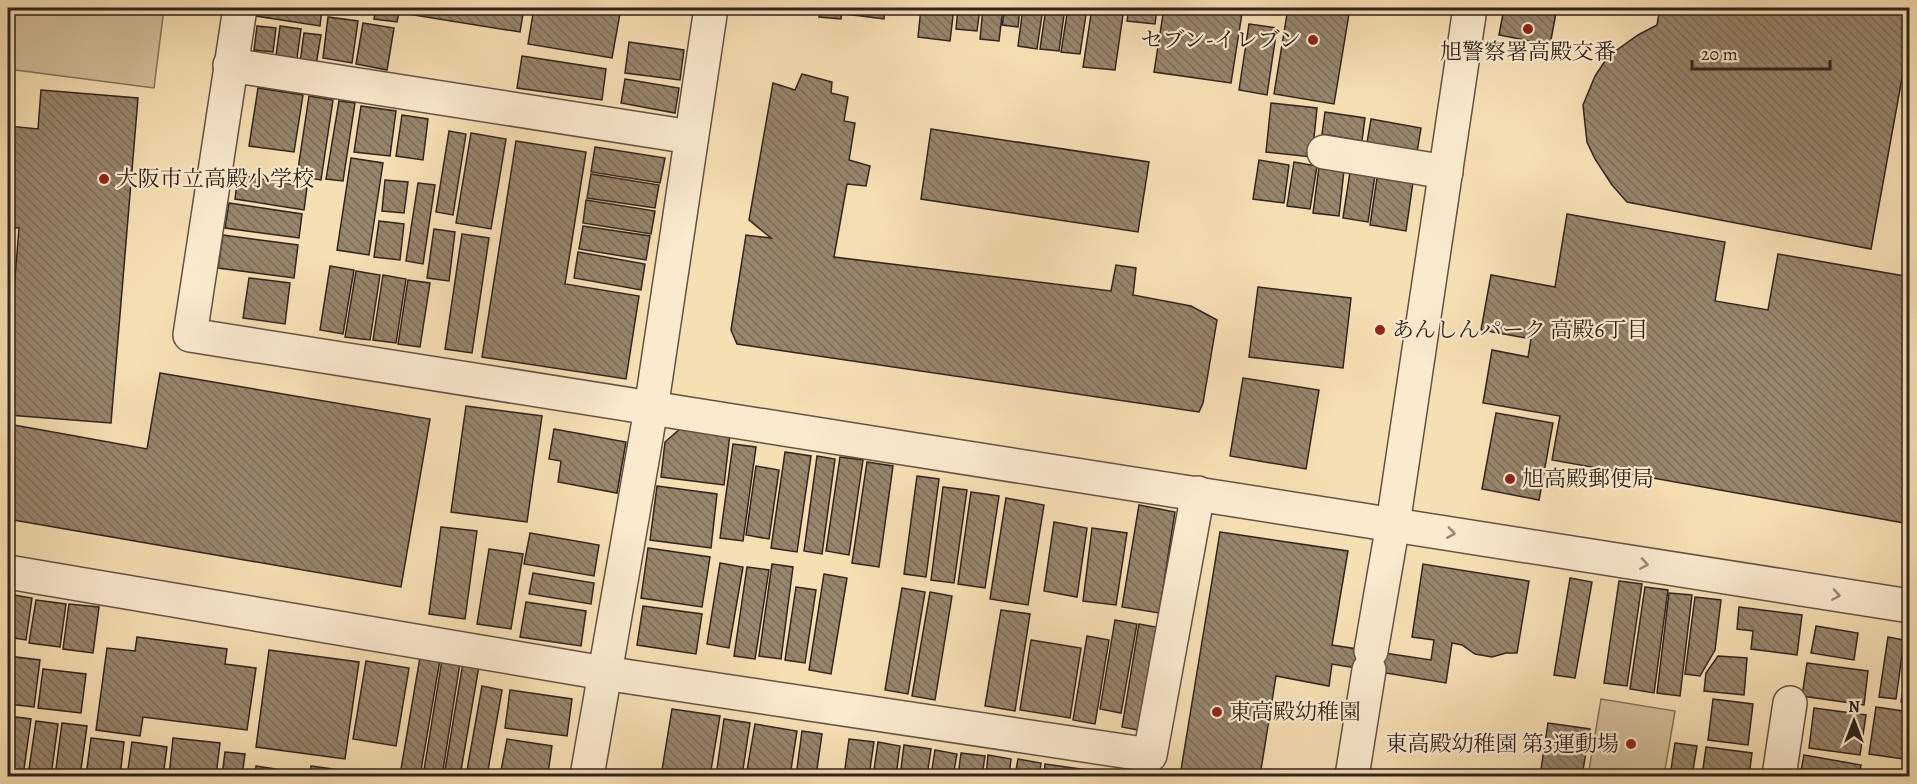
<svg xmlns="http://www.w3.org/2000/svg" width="1917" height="784" font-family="Alegreya,'Noto Serif JP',serif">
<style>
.park{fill:#d5bf9a;stroke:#82725c;stroke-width:1.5}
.building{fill:url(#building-back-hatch);stroke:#2f241e;stroke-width:1.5}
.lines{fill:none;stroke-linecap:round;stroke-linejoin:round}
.minor-casing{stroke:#615344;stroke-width:36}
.minor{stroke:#faeace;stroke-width:33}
.oneway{stroke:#948776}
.poi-dot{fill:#8f2418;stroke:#faeace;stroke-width:2}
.labels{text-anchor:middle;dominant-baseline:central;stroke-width:4.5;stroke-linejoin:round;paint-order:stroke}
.poi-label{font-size:22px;fill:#2f241e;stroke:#faeace;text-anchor:start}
</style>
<defs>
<pattern id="building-back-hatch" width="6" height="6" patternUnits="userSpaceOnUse" patternTransform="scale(1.5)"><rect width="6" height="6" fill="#97856c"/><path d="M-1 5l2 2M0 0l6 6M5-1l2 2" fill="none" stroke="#7c6d58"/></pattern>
</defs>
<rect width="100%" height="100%" fill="#f7dfb4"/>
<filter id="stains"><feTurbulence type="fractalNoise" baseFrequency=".00333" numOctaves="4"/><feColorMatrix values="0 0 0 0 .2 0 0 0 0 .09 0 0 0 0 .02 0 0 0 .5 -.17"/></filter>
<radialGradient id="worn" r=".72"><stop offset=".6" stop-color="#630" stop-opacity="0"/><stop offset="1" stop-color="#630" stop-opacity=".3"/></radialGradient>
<g class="park">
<path d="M8 8H164L154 88 8 69Z"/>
<path d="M1601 699 1675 711 1664 776H1588Z"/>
</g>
<g class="building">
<path d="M257 8H322L320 26 256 16Z"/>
<path d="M376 8H400L397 22 374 19Z"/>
<path d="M408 8H524L520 32 407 14Z"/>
<path d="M534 8H621L612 58 528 44Z"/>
<path d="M750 8H803L802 14Z"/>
<path d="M820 8H842L841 19 819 17Z"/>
<path d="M844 8H862L861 16 843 14Z"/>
<path d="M863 8H885L884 19 862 16Z"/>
<path d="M921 8H954L950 41 918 37Z"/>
<path d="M958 8H980L977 31 956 29Z"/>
<path d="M983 8H1003L999 41 980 39Z"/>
<path d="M1005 8H1020L1018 27 1002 25Z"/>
<path d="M1023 8H1043L1037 49 1018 46Z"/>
<path d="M1046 8H1065L1059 51 1040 49Z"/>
<path d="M1068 8H1087L1080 54 1061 52Z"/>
<path d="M1092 8H1124L1115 70 1083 67Z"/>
<path d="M1129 8H1157L1155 24 1127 21Z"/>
<path d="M1164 8H1206L1242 13 1231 83 1154 72Z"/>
<path d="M1288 8H1350L1334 104 1274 94Z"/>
<path d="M1504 8H1529L1556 13 1550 45 1499 35Z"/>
<path d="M1660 8H1910V34L1871 249 1627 202 1612 185 1595 159 1587 142 1583 105 1595 76 1605 61 1614 52 1638 35 1657 25Z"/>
<path d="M328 17 358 21 352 63 323 58Z"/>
<path d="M363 23 394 28 387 70 356 64Z"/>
<path d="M1249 24 1277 28 1267 95 1239 90Z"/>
<path d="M257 26 276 28 273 52 254 50Z"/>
<path d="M280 26 301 29 297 58 276 56Z"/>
<path d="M304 33 321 35 316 65 300 63Z"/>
<path d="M629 42 684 50 680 80 625 73Z"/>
<path d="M522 56 606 69 602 100 517 88Z"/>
<path d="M802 74 832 82 831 93 848 97 844 121 855 123 849 160 870 166 866 186 847 184 834 257 1111 291 1116 265 1136 268 1133 295 1191 306 1217 320 1203 403 1199 412 737 344 731 330 746 235 771 238 749 220 773 83 795 90Z"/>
<path d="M625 79 679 88 675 113 621 103Z"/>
<path d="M258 88 303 95 294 152 249 146Z"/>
<path d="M41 90 138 98 111 423 8 415V366L19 228 8 227V126L38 129Z"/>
<path d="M309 96 333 100 321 180 297 176Z"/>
<path d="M339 101 355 103 343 181 326 179Z"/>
<path d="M1271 103 1317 108 1312 157 1266 152Z"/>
<path d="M361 106 396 111 390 156 354 152Z"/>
<path d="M1325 112 1365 118 1362 141 1322 134Z"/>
<path d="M402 115 428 119 423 160 396 156Z"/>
<path d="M1371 119 1421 128 1417 152 1367 143Z"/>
<path d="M931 129 1149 162 1138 232 921 199Z"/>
<path d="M449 131 466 134 453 215 436 212Z"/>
<path d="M471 133 506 139 491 229 456 223Z"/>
<path d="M516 141 586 152 565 284 639 296 626 379 482 357Z"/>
<path d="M595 147 665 158 660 183 591 172Z"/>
<path d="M351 158 383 163 369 255 337 250Z"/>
<path d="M1259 160 1289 165 1284 203 1253 199Z"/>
<path d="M1294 162 1317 166 1310 209 1287 206Z"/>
<path d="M1319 167 1344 170 1339 216 1313 213Z"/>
<path d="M1350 172 1375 175 1368 222 1343 218Z"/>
<path d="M591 174 659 185 655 208 587 198Z"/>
<path d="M238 175 307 187 304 210 235 199Z"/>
<path d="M1377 178 1413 182 1406 231 1370 225Z"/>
<path d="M385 180 408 182 404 213 382 211Z"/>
<path d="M418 183 435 185 423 264 406 261Z"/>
<path d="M586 200 655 211 651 234 583 223Z"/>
<path d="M229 203 302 214 299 238 225 228Z"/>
<path d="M1567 214 1725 242 1715 301 1768 310 1778 254 1910 277V524L1552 460 1560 416 1483 403 1492 350 1528 357 1531 339 1481 330 1491 275 1555 287Z"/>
<path d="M379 221 404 224 400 260 374 257Z"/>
<path d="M583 226 650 236 646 260 579 249Z"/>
<path d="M434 229 455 232 449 281 427 278Z"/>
<path d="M462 234 489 238 472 353 445 349Z"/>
<path d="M223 235 298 245 294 278 218 268Z"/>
<path d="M578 252 645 264 641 290 574 278Z"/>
<path d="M330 266 354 270 343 334 320 330Z"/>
<path d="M356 271 380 275 370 340 345 337Z"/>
<path d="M383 275 406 279 396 343 373 340Z"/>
<path d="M249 278 290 283 285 324 243 318Z"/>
<path d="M408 280 430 283 420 347 398 344Z"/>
<path d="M1258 287 1351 298 1343 368 1249 357Z"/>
<path d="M160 373 430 419 401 587 8 519V424L147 449Z"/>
<path d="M1243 378 1319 390 1306 469 1230 456Z"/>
<path d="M466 406 542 416 527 522 451 512Z"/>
<path d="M1496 413 1553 423 1539 500 1482 489Z"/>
<path d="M681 428 730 434 724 485 661 477 665 442Z"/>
<path d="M554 429 626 442 617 493 558 482 561 461 549 459Z"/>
<path d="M733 444 756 447 743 541 720 538Z"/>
<path d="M785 452 811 456 797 552 771 548Z"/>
<path d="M817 456 835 459 822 554 804 551Z"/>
<path d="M840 457 863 460 849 555 826 551Z"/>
<path d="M867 462 893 466 879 567 852 563Z"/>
<path d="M756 466 779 470 769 539 746 535Z"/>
<path d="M917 476 939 479 926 577 904 574Z"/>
<path d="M657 486 717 494 711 548 650 540Z"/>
<path d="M943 487 967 490 954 583 931 580Z"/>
<path d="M971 492 999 496 985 588 958 584Z"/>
<path d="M1006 498 1044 505 1028 605 990 599Z"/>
<path d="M1139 505 1175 512 1159 613 1122 607Z"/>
<path d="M1054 522 1087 528 1077 597 1044 591Z"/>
<path d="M441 527 477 531 465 619 429 614Z"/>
<path d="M1092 528 1127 533 1116 605 1083 601Z"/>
<path d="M1220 532 1348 551 1332 645 1371 651 1431 660 1434 640 1412 637 1423 564 1529 581 1517 653H1506L1492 657 1475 654 1462 645 1452 643 1446 683 1332 664 1329 686 1276 676 1260 776H1180Z"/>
<path d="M530 533 599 545 594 576 524 564Z"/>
<path d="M648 548 710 557 702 607 641 598Z"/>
<path d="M489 549 523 554 511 629 477 624Z"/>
<path d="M720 563 743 567 729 648 707 644Z"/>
<path d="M772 564 793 567 781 659 759 656Z"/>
<path d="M747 567 769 570 755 659 734 656Z"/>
<path d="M533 573 594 583 591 604 529 594Z"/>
<path d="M824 574 847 578 831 674 809 670Z"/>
<path d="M1570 578 1592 582 1575 678 1554 675Z"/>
<path d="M1619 581 1642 584 1627 686 1604 683Z"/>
<path d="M796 587 816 590 805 663 785 660Z"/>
<path d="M1645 587 1668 590 1654 693 1630 689Z"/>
<path d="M902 588 925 592 908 694 885 690Z"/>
<path d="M930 592 952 596 935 700 912 696Z"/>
<path d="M1669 593 1692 595 1680 696 1657 693Z"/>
<path d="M8 594 32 598 26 640 8 637Z"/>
<path d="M1695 597 1721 600 1715 650 1700 676 1685 674Z"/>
<path d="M36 600 66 604 60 647 29 643Z"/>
<path d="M526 602 586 611 581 646 520 637Z"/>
<path d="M69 604 99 607 93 653 63 649Z"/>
<path d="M643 606 702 614 696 654 637 645Z"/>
<path d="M1739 607 1802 615 1797 655 1751 649 1753 631 1737 629Z"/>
<path d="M1001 610 1030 614 1015 711 985 706Z"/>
<path d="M1115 620 1137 624 1121 713 1100 709Z"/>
<path d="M1139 624 1161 628 1143 731 1122 727Z"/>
<path d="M1816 626 1858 633 1854 660 1811 653Z"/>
<path d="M1087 636 1109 640 1095 724 1073 720Z"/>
<path d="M137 637 227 649 225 664 256 668 247 730 143 717 140 736 96 730 107 648 135 651Z"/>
<path d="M1888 637 1904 640 1896 699 1879 697Z"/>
<path d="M1031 640 1081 648 1070 718 1020 710Z"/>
<path d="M1910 649V704L1901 702Z"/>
<path d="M269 650 359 662 345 759 256 747Z"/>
<path d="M8 656 40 660 34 707 8 704Z"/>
<path d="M1718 656 1747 658 1744 695 1704 691 1706 673Z"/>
<path d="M420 657 440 660 420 776H407L400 775Z"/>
<path d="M442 660 460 663 442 776H423Z"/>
<path d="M366 661 409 668 396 746 353 739Z"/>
<path d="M463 663 479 666 460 776H444Z"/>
<path d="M1807 663 1868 671 1864 705 1802 696Z"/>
<path d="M43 669 86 674 81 713 38 708Z"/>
<path d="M482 686 502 690 487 776H466Z"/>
<path d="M510 690 572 699 567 736 505 728Z"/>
<path d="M1713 699 1753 704 1748 745 1708 740Z"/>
<path d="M1876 707 1910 712V760L1869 754Z"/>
<path d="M1814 708 1866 715 1860 755 1809 748Z"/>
<path d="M672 709 720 716 710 776H661Z"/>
<path d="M8 716 31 719 23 776H8Z"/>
<path d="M724 719 750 723 742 776H716Z"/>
<path d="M36 721 58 724 51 776H28Z"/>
<path d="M62 723 87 726 80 776H55Z"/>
<path d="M1548 723 1590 729 1582 776H1540Z"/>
<path d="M755 724 797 731 790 776H746Z"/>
<path d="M802 731 822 734 816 776H796Z"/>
<path d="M91 738 124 742 120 776H86Z"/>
<path d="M173 738 220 743 216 776H169Z"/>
<path d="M507 739 552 746 548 773 558 775V776H500Z"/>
<path d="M849 739 874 742 869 776H844Z"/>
<path d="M132 742 167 747 163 776H127Z"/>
<path d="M878 742 900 746 896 776H873Z"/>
<path d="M1675 743 1697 746 1692 776H1670Z"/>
<path d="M904 745 931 749 927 776H900Z"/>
<path d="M1706 747 1752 753 1749 776H1702Z"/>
<path d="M935 750 957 754 953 776H931Z"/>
<path d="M225 752 245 754 242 776H222Z"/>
<path d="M961 753 985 756 982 776H958Z"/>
<path d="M988 755 1011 759 1009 776H986Z"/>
<path d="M1804 755 1861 765 1859 776H1800Z"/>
<path d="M1018 759 1041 763 1039 776H1015Z"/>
<path d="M1045 764 1087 770 1086 776H1044Z"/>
<path d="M256 766 302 773 301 776H255Z"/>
<path d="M311 766 354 772V776H310Z"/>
</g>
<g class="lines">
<g class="minor-casing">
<g id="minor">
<path d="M240 8 190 335C763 427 1337 515 1910 606"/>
<path d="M230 65 691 137"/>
<path d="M1324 152 1446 172"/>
<path d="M8 572 604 673 1150 755 1198 493"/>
<path d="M1371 651 1393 524 1470 8"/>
<path d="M587 776 651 409 711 8"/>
<path d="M1352 776 1369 670"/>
<path d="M1779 776 1790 703"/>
</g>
</g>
<use href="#minor" class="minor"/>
</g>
<defs><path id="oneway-chevron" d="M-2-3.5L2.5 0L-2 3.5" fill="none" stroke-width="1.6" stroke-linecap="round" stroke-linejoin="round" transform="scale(1.5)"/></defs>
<g class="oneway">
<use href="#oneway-chevron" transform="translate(1451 533) rotate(9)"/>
<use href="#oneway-chevron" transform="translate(1644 564) rotate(9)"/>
<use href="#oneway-chevron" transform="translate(1836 595) rotate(9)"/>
</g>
<g class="poi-dot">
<circle cx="1528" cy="29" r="6"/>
<circle cx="1313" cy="40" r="6"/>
<circle cx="104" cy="179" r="6"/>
<circle cx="1380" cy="330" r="6"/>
<circle cx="1510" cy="479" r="6"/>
<circle cx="1217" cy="712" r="6"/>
<circle cx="1631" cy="744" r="6"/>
</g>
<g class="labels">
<g class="poi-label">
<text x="1301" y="40" text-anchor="end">セブン-イレブン</text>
<text x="1528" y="52" text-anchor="middle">旭警察署高殿交番</text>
<text x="116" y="179">大阪市立高殿小学校</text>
<text x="1392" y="330">あんしんパーク 高殿6丁目</text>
<text x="1522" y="479">旭高殿郵便局</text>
<text x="1229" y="712">東高殿幼稚園</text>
<text x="1619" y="744" text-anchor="end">東高殿幼稚園 第3運動場</text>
</g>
</g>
<rect width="1917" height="784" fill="none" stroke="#f7dfb4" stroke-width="30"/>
<rect x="9" y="9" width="1899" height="766" fill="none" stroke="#2f241e" stroke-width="3"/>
<rect x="15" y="15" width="1887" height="754" fill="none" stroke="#2f241e" stroke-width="1.5"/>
<g transform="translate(1854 721)" stroke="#faeace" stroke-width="4.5" paint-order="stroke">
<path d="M0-4.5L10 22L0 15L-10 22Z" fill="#2f241e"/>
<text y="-9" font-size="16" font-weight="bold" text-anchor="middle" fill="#2f241e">N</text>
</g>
<path d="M1692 60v9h138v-9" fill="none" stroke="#2f241e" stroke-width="3"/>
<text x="1701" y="60" font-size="18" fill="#2f241e" stroke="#faeace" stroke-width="4.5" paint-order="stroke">20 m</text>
<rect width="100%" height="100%" filter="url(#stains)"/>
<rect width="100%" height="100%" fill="url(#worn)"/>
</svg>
